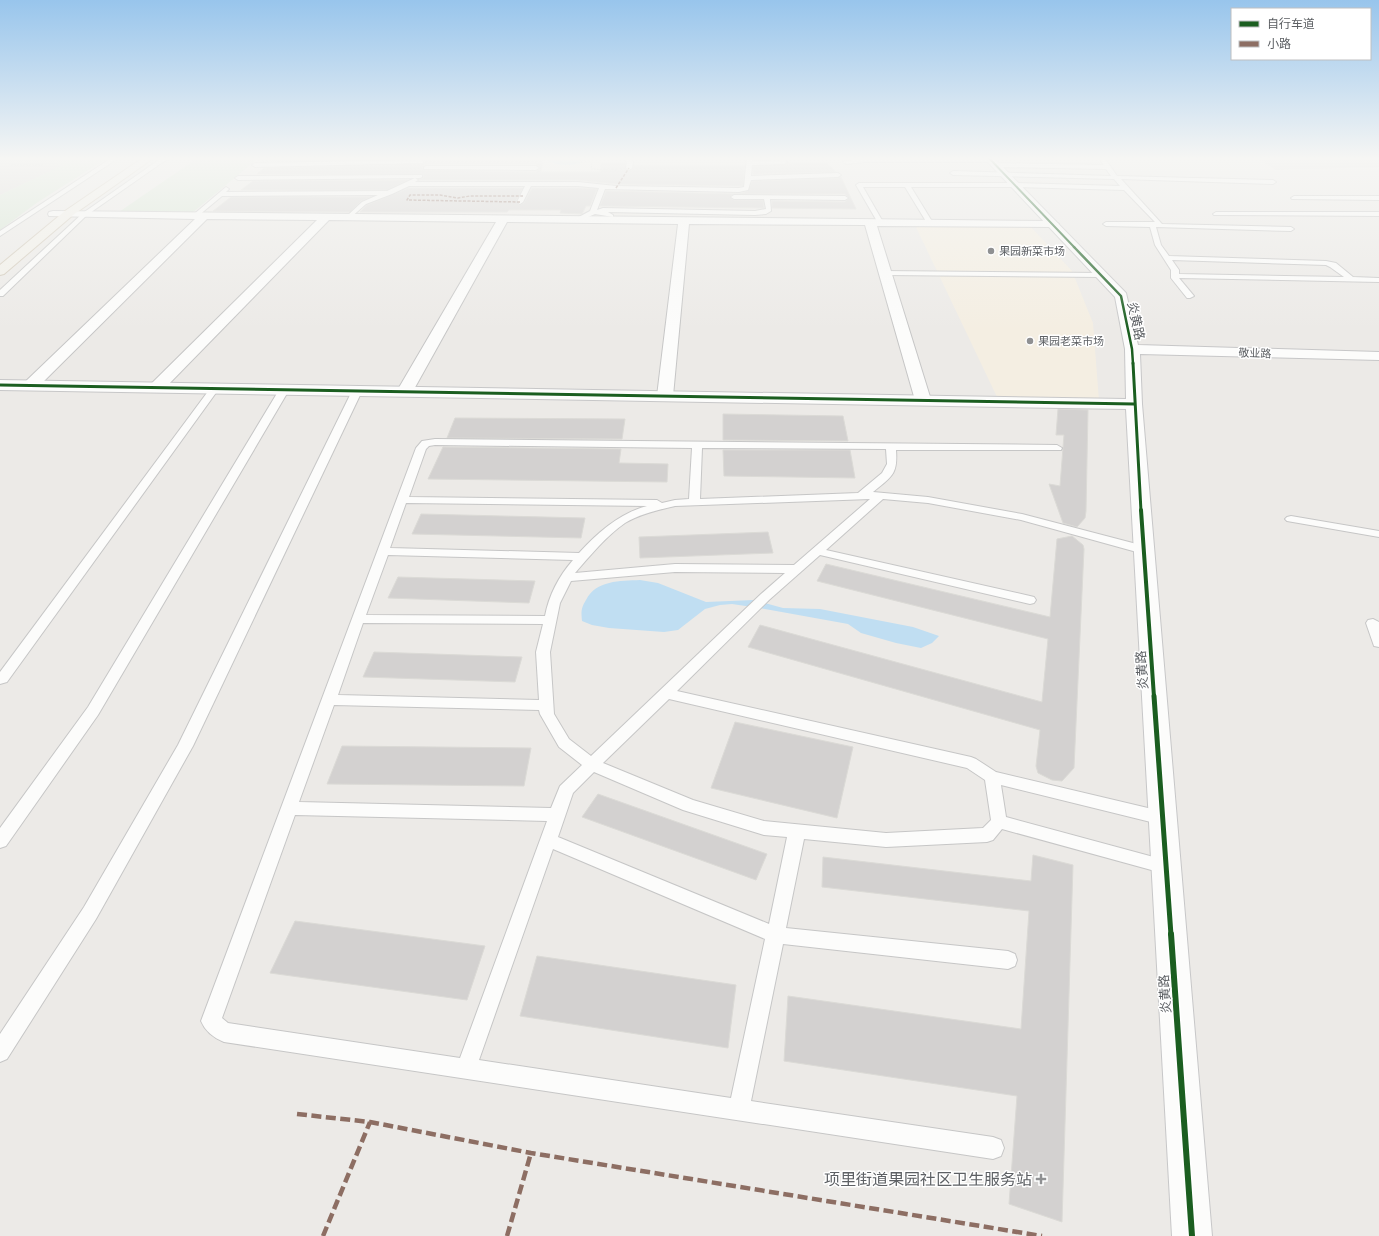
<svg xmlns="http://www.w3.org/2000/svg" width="1379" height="1236" font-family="Helvetica,'Noto Sans SC',sans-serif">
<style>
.commercial{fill:#f4eee2}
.industrial{fill:#dddbd8}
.green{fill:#d7e6d4}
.water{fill:#c0def2}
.building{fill:#d3d1d0;stroke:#dbdad6;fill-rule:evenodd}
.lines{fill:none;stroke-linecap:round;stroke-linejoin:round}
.lane-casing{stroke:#c6c6c6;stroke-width:2}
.street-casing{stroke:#c6c6c6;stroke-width:2}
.secondary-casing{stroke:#c7c7c8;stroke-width:2}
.primary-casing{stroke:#d1c8b8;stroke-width:2}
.path{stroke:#c6cac8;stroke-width:1;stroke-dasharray:2 1;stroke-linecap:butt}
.lane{fill:#fcfcfb;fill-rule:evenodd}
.street{fill:#fcfcfb;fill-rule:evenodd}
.secondary{fill:#fcfcfb;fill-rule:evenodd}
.primary{fill:#f2f0e9;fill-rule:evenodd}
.quiet-far1{stroke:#8d6e63;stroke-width:1.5;stroke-dasharray:3 1.5;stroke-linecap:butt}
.quiet{stroke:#8d6e63;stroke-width:4.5;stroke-dasharray:10 4.5;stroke-linecap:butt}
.cycleway-far5-casing{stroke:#fff;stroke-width:3}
.cycleway-far4-casing{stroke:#fff;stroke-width:4}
.cycleway-far3-casing{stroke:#fff;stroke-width:5}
.cycleway-far2-casing{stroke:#fff;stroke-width:6}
.cycleway-far1-casing{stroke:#fff;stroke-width:8}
.cycleway-casing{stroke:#fff;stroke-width:9}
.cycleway-far5{stroke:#1b5e20;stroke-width:2}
.cycleway-far4{stroke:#1b5e20;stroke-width:2.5}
.cycleway-far3{stroke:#1b5e20;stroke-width:3}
.cycleway-far2{stroke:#1b5e20;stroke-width:4}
.cycleway-far1{stroke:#1b5e20;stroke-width:5}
.cycleway{stroke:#1b5e20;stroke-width:6}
.poi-dot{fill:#8f9092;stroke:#fff;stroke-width:1.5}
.labels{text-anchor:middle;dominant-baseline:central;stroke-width:3;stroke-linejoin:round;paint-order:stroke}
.far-poi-label{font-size:11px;fill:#5d6064;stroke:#fff;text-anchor:start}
.far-street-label{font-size:11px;fill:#5d6064;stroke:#fff}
.street-label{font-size:13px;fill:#5d6064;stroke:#fff}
.near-poi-label{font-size:16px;fill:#5d6064;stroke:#fff;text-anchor:end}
</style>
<rect width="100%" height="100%" fill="#eceae7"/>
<path class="commercial" d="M915 225 1030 226 1072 271 1093 323 1099 401 998 399Z"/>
<g class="industrial">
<path d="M0 157H71L58 163 66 164 0 195Z"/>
<path d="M1255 157H1379V167L1276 170Z"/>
</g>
<g class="green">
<path d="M71 157H109L38 202 0 230V195L65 164H57Z"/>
<path d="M199 157H260L192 213 119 212Z"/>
</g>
<g class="water">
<path d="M549 157H587L591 158 580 161V163C570 166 558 166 548 161Z"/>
<path d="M640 580 658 583 706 602 754 600 783 608 820 609 913 627 939 636 932 643 921 648 896 643 861 633 848 624 765 609 732 604 720 605 705 609 678 630 664 632 609 628 592 625 582 621C581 612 581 608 586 600 596 580 620 581 640 580Z"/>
</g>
<g class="building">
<path d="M410 157 409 159 271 161 274 158Z"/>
<path d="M504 159 543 160 541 172H600L601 163H625V168L628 171 633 169 634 165 745 166 743 186H739L616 184 578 180H419L424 177 422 174H257L264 168 423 164 424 161ZM426 164H536L540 168 536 172 423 170 422 167Z"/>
<path d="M826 162 836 172 753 174V166Z"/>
<path d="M841 177 856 209 772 208V201L845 202 849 198 845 194H734L730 197 734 200H763L764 208 600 206 606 191 739 194 748 191 752 181 838 178Z"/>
<path d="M408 180 387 190H241L253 181Z"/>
<path d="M409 188H523L516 201 519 205 524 203 532 188H578L597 189 590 206H586L582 214 560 213 561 210H509L507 212H360L367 205Z"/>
<path d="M231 197H371L361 201 350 212H344L213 211Z"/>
<path d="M1058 409 1088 410 1086 511 1085 518 1077 527 1063 523 1049 484 1060 486 1064 435H1056Z"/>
<path d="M723 414 843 416 848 441 723 440Z"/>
<path d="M455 418 625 419 622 439 447 438Z"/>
<path d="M443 447 621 449 619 463 668 464 667 482 428 479Z"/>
<path d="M723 450H850L855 478 724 476Z"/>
<path d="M421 514 585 518 581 538 412 534Z"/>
<path d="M768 532 773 553 640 558 639 537Z"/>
<path d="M1072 536 1083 545 1084 549 1074 768 1062 781 1052 780 1038 773 1036 766 1040 730 748 647 760 625 1042 702 1048 639 817 581 826 564 1050 617 1057 539Z"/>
<path d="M398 577 535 581 529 603 388 598Z"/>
<path d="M374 652 522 657 515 682 363 677Z"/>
<path d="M735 722 853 747 837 818 711 788Z"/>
<path d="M342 746 531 748 524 786 327 784Z"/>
<path d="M598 794 767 854 756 880 582 817Z"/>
<path d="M1033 855 1073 865 1062 1222 1009 1204 1017 1096 784 1061 788 996 1021 1029 1029 911 822 887 823 857 1031 881Z"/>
<path d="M295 921 485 946 467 1000 270 973Z"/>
<path d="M537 956 736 985 728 1048 520 1016Z"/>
</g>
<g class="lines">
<g class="lane-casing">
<g id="lane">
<path d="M0 157H4L0 159Z"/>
<path d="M113 157H120L0 236V231Z"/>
<path d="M163 157H170L87 215 3 296H0V290L83 213Z"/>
<path d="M623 157H640L630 159 633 162 632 168 629 170 626 168 627 162Z"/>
<path d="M747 157H753L752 161 784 160 787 162 784 164 752 165 751 176 838 173 841 175 838 177 751 180 748 190 739 192 605 189 597 210 603 208 755 211 766 209 764 199H734L731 197 734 195 845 196 848 198 845 200 770 199 771 211 766 214 755 215 608 212 613 215V217L595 214 579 221 576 219 577 218 590 211 599 188 578 186H531L523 202 520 204 517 202 525 186H409L392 194 366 204 349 219 346 217 347 216 362 202 378 195 222 196 198 216 193 215 226 187 229 189 226 192 387 191 415 178 418 180 415 182H578L616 186 739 188 744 187Z"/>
<path d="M1102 157H1108L1106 160 1117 176 1273 180 1276 182 1273 184 1121 179 1162 224 1291 227 1294 229 1291 231 1156 227 1161 245 1169 256 1326 261 1336 263 1353 277 1379 278V282L1179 278 1194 296 1190 298H1187L1171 278V270L1155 245 1150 227 1106 226 1103 224 1106 222H1155L1124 190 1016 187H911L933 223 930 225 927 223 905 187H863L883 222 878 223 856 185 859 183H1016L1120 186 1114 179 953 175 950 173 953 171 1111 176 1106 169 996 167 993 165 996 163 1104 165 1100 160ZM1172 260 1326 265 1330 267 1344 277 1179 274V270Z"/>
<path d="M864 158H992L995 160 992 162H864L846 164 843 162Z"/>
<path d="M421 160 423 161V163L255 167 252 165 255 163Z"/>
<path d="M426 166H536L539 168 536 170 424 169V167Z"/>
<path d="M422 175V177L420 178 238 180 235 178 238 176Z"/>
<path d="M1294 196H1379V200L1292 199 1291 198Z"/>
<path d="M1216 212H1379V216L1214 215 1213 214Z"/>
<path d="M882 271 1101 273 1105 275 1101 277 885 275 881 273Z"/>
<path d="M215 385 218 386 220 388 218 390 7 682 0 684V672L212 386Z"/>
<path d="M284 387 289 390 98 715 6 846 0 848V828L88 707 279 390Z"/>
<path d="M357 388 362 391 193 746 96 919 7 1059 0 1062V1034L84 907 178 745 352 391Z"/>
<path d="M435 439 1057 445 1062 448 1061 450H896C898 475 891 477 873 492L928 497 1022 514 1148 547 1150 550 1148 553 1144 554 1021 520 928 503 883 499 826 550 1030 596 1034 597 1036 600 1034 603 1030 604 820 555 769 600 677 691 971 757 976 759 996 772 1169 813 1171 818 1169 823 1163 825 1001 785 1006 817 1172 862 1175 867 1172 872 1166 874 1002 829 993 840 987 842 886 847 804 839 786 928 1008 951 1015 954 1017 960 1015 966 1008 969 783 944 751 1101 993 1137 1001 1140 1004 1148 1001 1156 993 1159 224 1042C214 1038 205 1031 201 1021L416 448 422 441ZM435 445 692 448 689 499 675 500 662 503 657 500 409 497 426 449 429 446ZM702 448 886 449 887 464 882 473 858 493 700 499ZM870 499 794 565 675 564 575 573C590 556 606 536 625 523 640 514 658 510 675 506ZM406 503 647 506C620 513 597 533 579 553L390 548ZM388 555 573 560C559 576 549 595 545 616L366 615ZM675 572 785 573 761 594 591 756 569 739 554 714 550 652 560 603 571 581ZM363 623 543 624 536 652 539 700 338 695ZM669 699 967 768 985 780 991 820 983 828 886 833 764 821 693 800 603 763ZM334 705 539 710 540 714 559 747 582 765 560 786 551 808 299 802ZM594 772 683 810 764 835 787 837 769 924 558 837 573 793ZM295 815 547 821 460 1058 228 1023 222 1018ZM553 849 765 939 731 1098 479 1060Z"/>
<path d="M1291 516 1379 531V537L1287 521 1285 519 1287 517Z"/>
<path d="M1373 619 1379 622V647L1374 646 1366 623 1368 620Z"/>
</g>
</g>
<g class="street-casing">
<path id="street" d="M53 211 1053 221 1059 224 1053 227 877 226 931 400 929 403 923 405 917 403 915 400 865 225 689 224 673 396 671 399 665 401 659 399 657 396 678 224 507 222 413 391 411 394 405 396 399 394 397 391 496 222 329 220 163 390 157 392 151 390 149 387 151 384 317 220 207 219 37 388 31 390 25 388 23 385 25 382 195 219 49 216 48 214 49 212Z"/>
</g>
<g class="secondary-casing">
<path id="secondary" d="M983 157H993L1126 293 1138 345 1379 352V360L1140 354 1142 404 1212 1236H1172L1126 409 0 390V380L1126 399 1125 349 1115 297Z"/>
</g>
<g class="primary-casing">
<path id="primary" d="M144 157H155L73 215 4 274 0 275V265L65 211Z"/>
</g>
<g class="path">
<path d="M549 157 563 163 592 162 591 169 617 170"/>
<path d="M11 165H43"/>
</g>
<use href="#lane" class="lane"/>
<use href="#street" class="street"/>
<use href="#secondary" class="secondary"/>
<use href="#primary" class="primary"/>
<g class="quiet-far1">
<path d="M616 188 629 168"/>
<path d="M520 202 407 200 410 195H440L458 198 470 196H523"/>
</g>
<g class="quiet">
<path d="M297 1114 370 1122 531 1153 1042 1236"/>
<path d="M323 1236 370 1122"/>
<path d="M507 1236 531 1153"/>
</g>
<g class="cycleway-far5-casing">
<path id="cycleway-far5" d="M988 157 1075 248"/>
</g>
<g class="cycleway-far4-casing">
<path id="cycleway-far4" d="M1074 247 1121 296 1132 349 1133 364"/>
</g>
<g class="cycleway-far3-casing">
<g id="cycleway-far3">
<path d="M1133 363 1141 511"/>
<path d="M0 385 1134 404"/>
</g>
</g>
<g class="cycleway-far2-casing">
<path id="cycleway-far2" d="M1141 510 1154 697"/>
</g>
<g class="cycleway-far1-casing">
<path id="cycleway-far1" d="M1154 696 1171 935"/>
</g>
<g class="cycleway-casing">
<path id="cycleway" d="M1171 934 1192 1236"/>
</g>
<use href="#cycleway-far5" class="cycleway-far5"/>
<use href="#cycleway-far4" class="cycleway-far4"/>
<use href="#cycleway-far3" class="cycleway-far3"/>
<use href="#cycleway-far2" class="cycleway-far2"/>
<use href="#cycleway-far1" class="cycleway-far1"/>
<use href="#cycleway" class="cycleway"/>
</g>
<linearGradient id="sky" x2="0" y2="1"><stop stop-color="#98c5ec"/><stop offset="0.48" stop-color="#f6f6f4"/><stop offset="1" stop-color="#f6f6f4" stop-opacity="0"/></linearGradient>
<rect width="1379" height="330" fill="url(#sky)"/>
<g class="poi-dot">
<circle cx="991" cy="251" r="4"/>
<circle cx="1030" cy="341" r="4"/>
<path d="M1039 1173h4v4h4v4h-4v4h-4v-4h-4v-4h4z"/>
</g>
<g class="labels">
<g class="far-poi-label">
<text x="999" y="251">果园新菜市场</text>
<text x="1038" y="341">果园老菜市场</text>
</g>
<g class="far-street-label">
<text transform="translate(1255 353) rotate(2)">敬业路</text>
</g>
<g class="street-label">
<text transform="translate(1136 321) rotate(78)">炎黄路</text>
<text transform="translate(1142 670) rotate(-94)">炎黄路</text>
<text transform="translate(1165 994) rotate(-94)">炎黄路</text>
</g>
<g class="near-poi-label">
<text x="1032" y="1179">项里街道果园社区卫生服务站</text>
</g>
</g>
<rect x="1231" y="8" width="140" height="52" fill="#ffffff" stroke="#bebfc1"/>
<rect x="1239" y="21" width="20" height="6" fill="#1b5e20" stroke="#bebfc1"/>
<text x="1267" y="28" font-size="12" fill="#5d6064">自行车道</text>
<rect x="1239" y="41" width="20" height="6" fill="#8d6e63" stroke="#bebfc1"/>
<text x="1267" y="48" font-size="12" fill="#5d6064">小路</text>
</svg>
